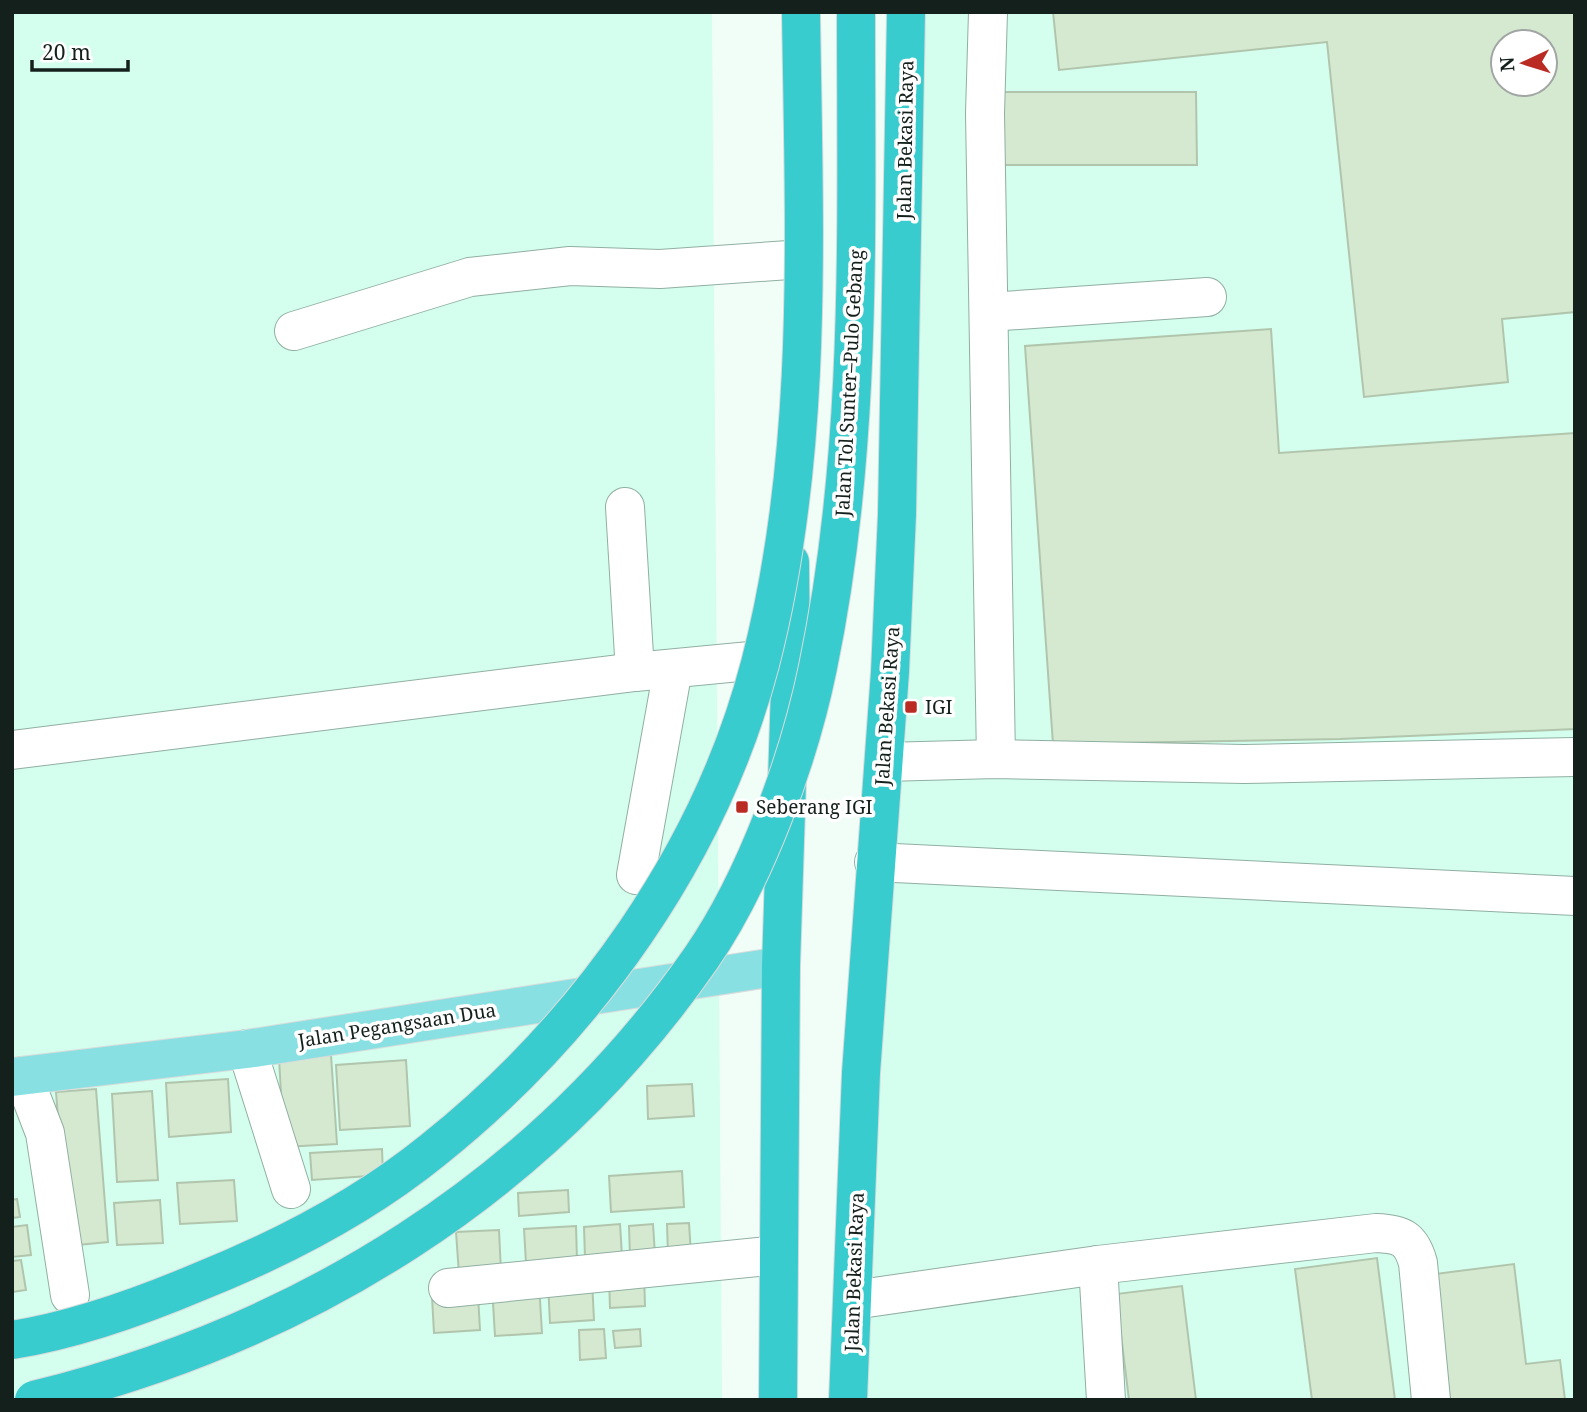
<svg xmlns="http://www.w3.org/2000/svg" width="1587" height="1412" font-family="'Noto Serif',serif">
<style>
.built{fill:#d4feed;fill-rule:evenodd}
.building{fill:#d5e9d1;stroke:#b1c5ad;stroke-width:2;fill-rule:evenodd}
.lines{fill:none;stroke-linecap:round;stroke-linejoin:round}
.minor-casing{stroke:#90afa2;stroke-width:40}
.major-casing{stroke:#d9dbdb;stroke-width:40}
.highway-casing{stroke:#d9dbdb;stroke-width:40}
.minor{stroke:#fff;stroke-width:38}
.major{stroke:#88e0e2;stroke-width:38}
.highway{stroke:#38cccf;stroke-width:38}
.highway-bridge-casing{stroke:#d9dbdb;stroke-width:40;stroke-linecap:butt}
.highway-bridge{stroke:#38cccf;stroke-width:38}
.poi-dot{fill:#b92b23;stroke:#fff;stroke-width:2.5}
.labels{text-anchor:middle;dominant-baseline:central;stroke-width:7;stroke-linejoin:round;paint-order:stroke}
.street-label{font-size:19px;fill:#14201c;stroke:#fff}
.poi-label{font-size:19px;fill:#14201c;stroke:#fff;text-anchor:start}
</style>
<rect width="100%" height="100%" fill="#f1fef8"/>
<g class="built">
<path d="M12 12H712L722 1400H12Z"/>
<path d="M904 12H1575V1400H848ZM1503 42H1545V84H1503Z"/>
</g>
<g class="building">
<path d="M1053 12H1575V312L1502 319 1508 382 1364 397 1327 42 1059 70ZM1503 42H1545V84H1503Z"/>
<path d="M1003 92H1196L1197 165H1002Z"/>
<path d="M1271 329 1279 453 1575 433V729L1340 739 1053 744 1025 346Z"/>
<path d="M331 1055 337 1144 284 1147 279 1058Z"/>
<path d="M406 1060 410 1126 340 1130 336 1065Z"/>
<path d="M228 1079 231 1132 169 1137 166 1083Z"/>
<path d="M692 1084 694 1116 648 1119 647 1086Z"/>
<path d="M96 1089 108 1242 68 1246 56 1092Z"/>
<path d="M152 1091 158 1180 117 1182 112 1094Z"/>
<path d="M382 1149 383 1175 312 1180 310 1153Z"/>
<path d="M682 1171 684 1207 611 1212 609 1176Z"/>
<path d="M234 1180 237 1221 180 1224 177 1183Z"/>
<path d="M568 1190 569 1212 519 1216 518 1193Z"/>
<path d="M17 1199 20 1217 12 1218V1200Z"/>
<path d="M160 1200 163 1243 117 1245 114 1203Z"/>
<path d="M689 1223 691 1254 668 1255 667 1224Z"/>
<path d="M620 1224 622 1256 585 1258 584 1227Z"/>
<path d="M653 1224 655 1255 630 1257 629 1226Z"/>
<path d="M27 1225 31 1255 12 1257V1227Z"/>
<path d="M576 1226 577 1260 526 1263 524 1229Z"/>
<path d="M499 1230 501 1272 459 1274 456 1232Z"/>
<path d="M1377 1258 1395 1400H1312L1295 1269Z"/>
<path d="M21 1260 26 1290 12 1292V1261Z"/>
<path d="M1514 1264 1526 1364 1560 1360 1565 1400H1450L1435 1274Z"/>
<path d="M644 1274 645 1306 610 1308 609 1277Z"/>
<path d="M592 1280 594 1320 550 1323 548 1283Z"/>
<path d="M539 1284 542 1333 495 1336 492 1287Z"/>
<path d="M1182 1286 1196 1400H1129L1116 1294Z"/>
<path d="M478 1295 480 1330 434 1333 432 1297Z"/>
<path d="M604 1329 606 1358 580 1360 579 1330Z"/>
<path d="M640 1329 641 1346 615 1348 613 1331Z"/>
</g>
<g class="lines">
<g class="minor-casing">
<g id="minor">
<path d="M988 12 985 113 996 759"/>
<path d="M989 312 1207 297"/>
<path d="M294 331 470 277 570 266 660 269 789 260"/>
<path d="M625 507 635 672"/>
<path d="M12 750 635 672 791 657"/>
<path d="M884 762 996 759 1244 764 1575 757"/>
<path d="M874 862 1575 896"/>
<path d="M636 875 673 669"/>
<path d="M247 1049 291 1189"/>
<path d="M23 1076 45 1133 70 1295"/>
<path d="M1098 1265 1106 1400"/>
<path d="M448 1288 778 1255"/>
<path d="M853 1300 1098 1265 1376 1233C1401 1234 1411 1238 1418 1263L1431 1400"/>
</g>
</g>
<g class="major-casing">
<path id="major" d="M12 1077 247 1049 781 966"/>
</g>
<g class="highway-casing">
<g id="highway">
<path d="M778 1400 781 966 791 657 790 562"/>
<path d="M848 1400 861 1073 890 672 897 514 906 12"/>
</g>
</g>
<use href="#minor" class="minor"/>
<use href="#major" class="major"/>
<use href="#highway" class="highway"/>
<g class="highway-bridge-casing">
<g id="highway-bridge">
<path d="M12 1340C76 1330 142 1306 201 1281 283 1248 364 1206 433 1150 586 1028 710 855 760 664 815 452 804 229 801 12"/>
<path d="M34 1400C303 1334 541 1188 701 958 755 880 799 760 818 667 863 451 856 231 856 12"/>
</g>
</g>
<use href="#highway-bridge" class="highway-bridge"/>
</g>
<g class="poi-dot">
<rect x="904" y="700" width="14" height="14" rx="3.5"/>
<rect x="735" y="800" width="14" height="14" rx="3.5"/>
</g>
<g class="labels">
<g class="street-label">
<text transform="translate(905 140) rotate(-89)">Jalan Bekasi Raya</text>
<text transform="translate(849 383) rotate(-87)">Jalan Tol Sunter–Pulo Gebang</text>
<text transform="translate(887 706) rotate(-86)">Jalan Bekasi Raya</text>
<text transform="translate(397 1025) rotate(-9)">Jalan Pegangsaan Dua</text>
<text transform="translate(854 1272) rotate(-88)">Jalan Bekasi Raya</text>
</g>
<g class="poi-label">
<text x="925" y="707">IGI</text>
<text x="756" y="807">Seberang IGI</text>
</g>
</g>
<rect width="1587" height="1412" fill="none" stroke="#14201c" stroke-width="28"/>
<g transform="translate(1524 63) rotate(266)"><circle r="33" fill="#ffffff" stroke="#a1a6a4" stroke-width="2"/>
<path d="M0-5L12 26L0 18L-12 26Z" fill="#b92b23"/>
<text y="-10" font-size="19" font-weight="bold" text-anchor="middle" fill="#14201c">N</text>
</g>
<path d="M32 60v10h96v-10" fill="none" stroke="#14201c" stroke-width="3.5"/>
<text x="42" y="60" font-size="21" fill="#14201c" stroke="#ffffff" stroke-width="5" paint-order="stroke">20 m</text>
</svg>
